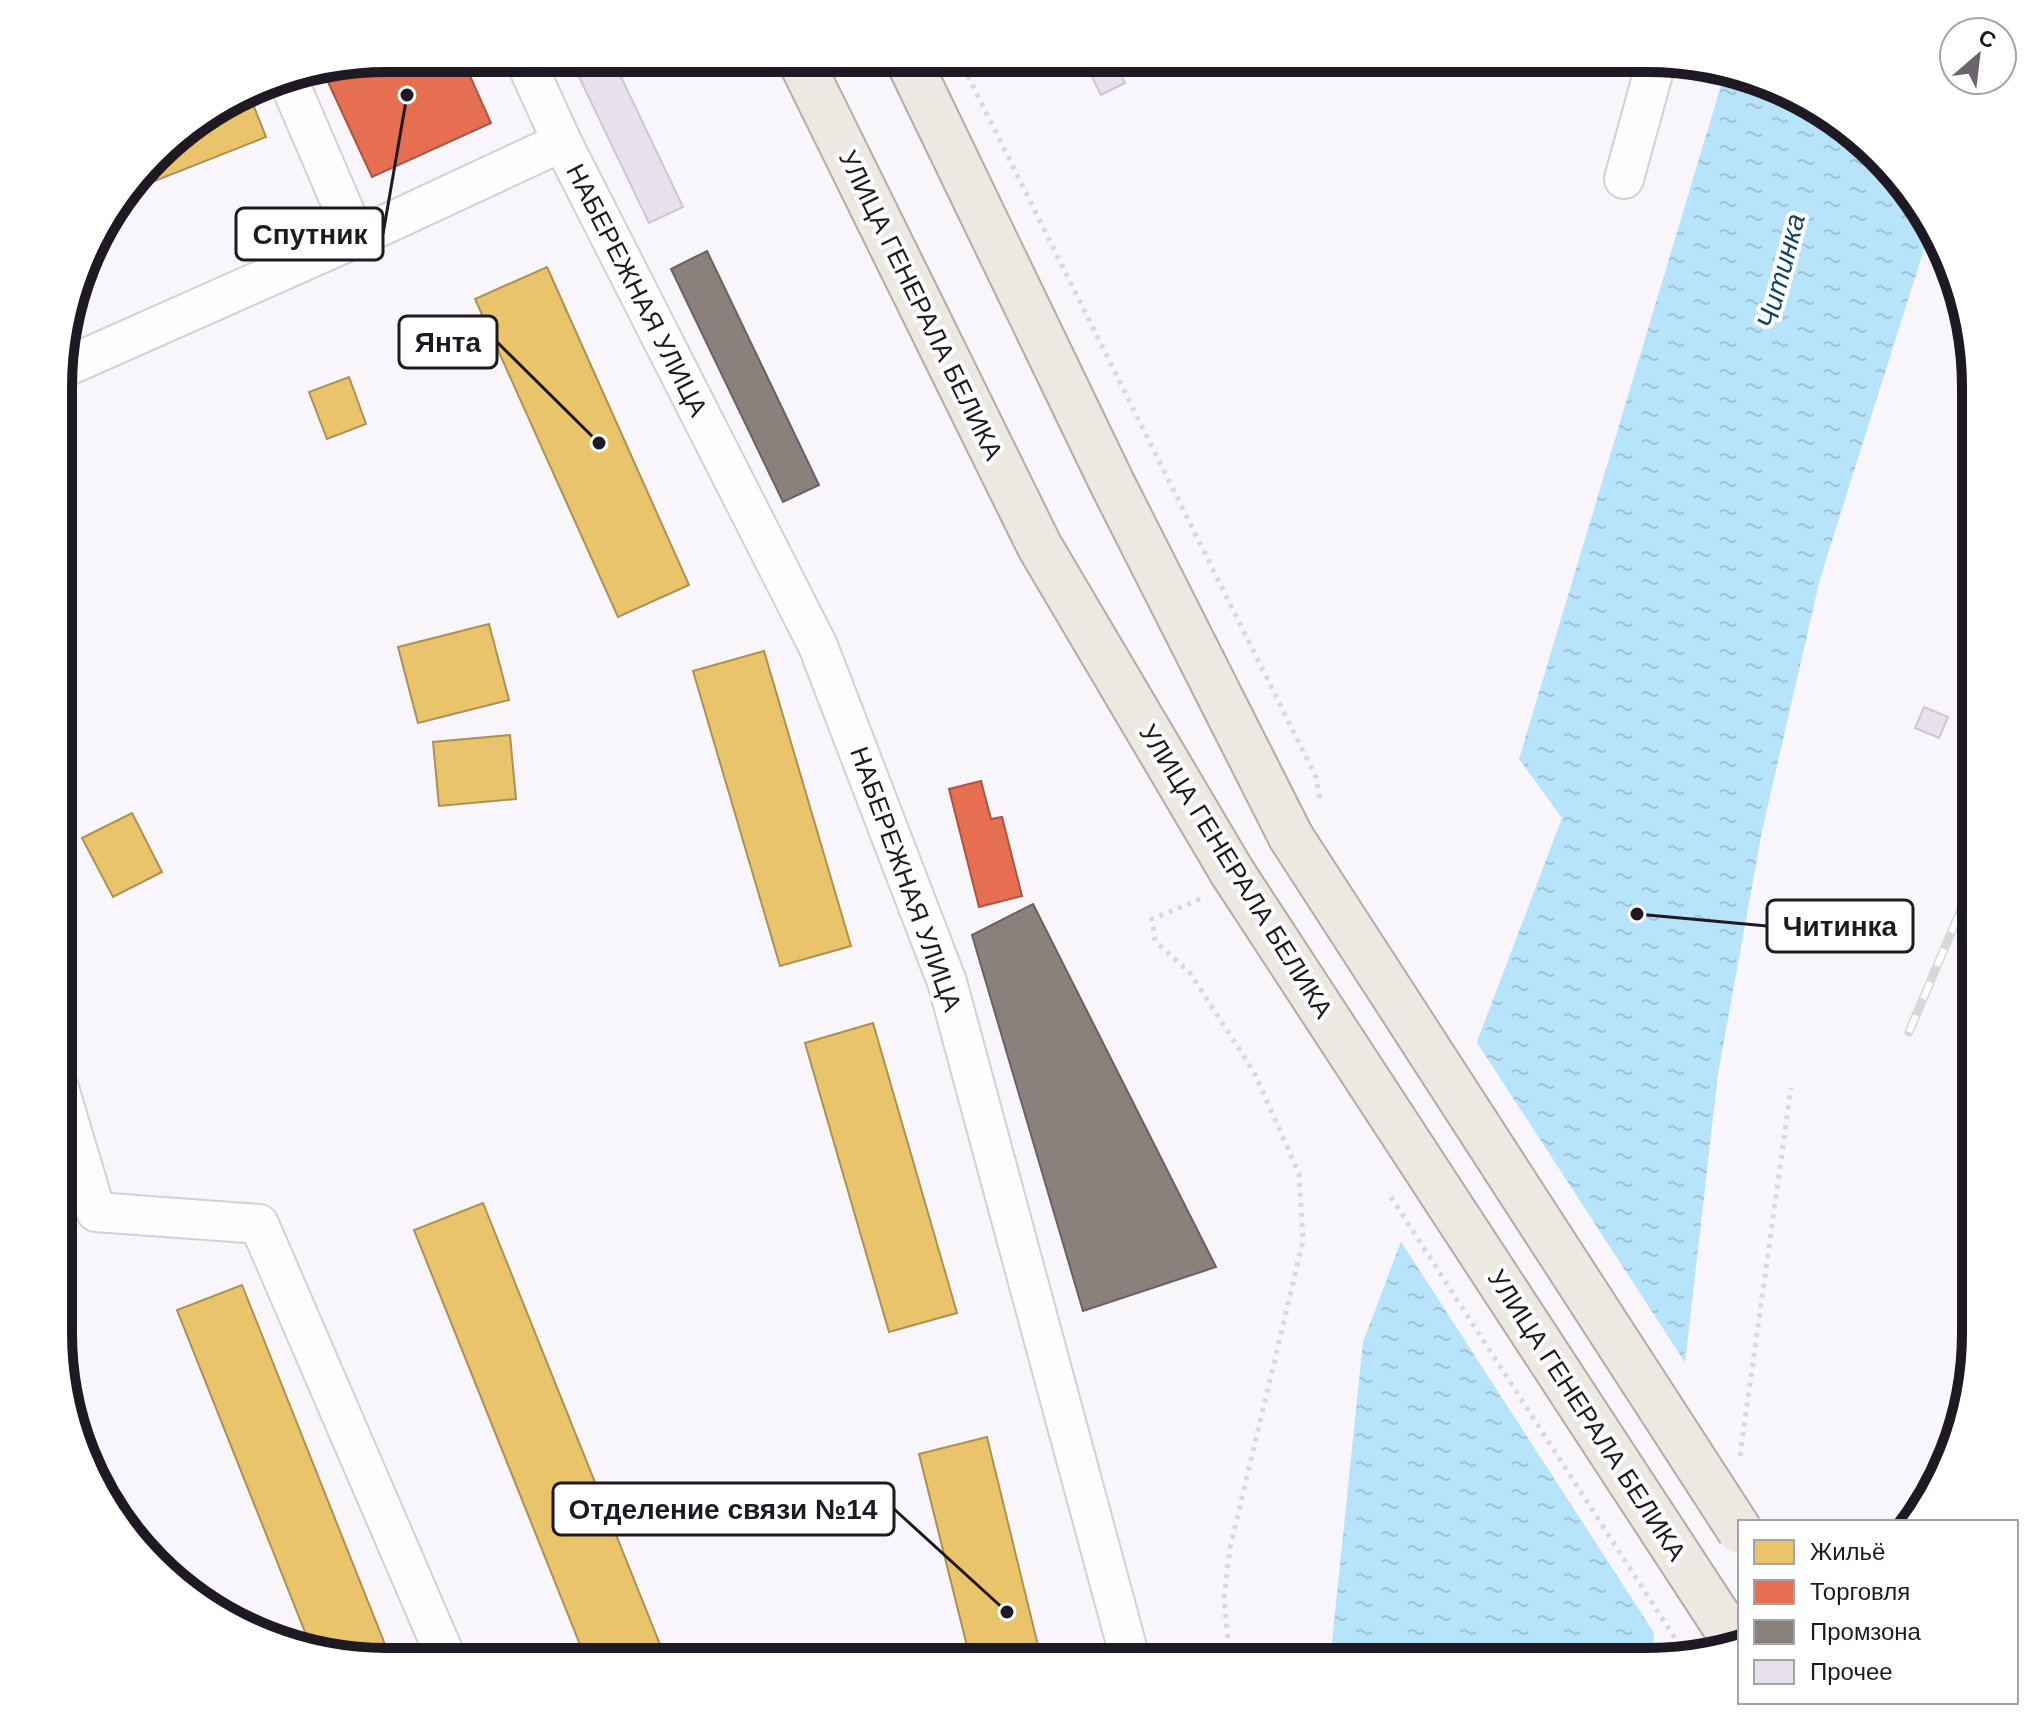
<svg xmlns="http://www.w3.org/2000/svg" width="2034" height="1720" font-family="Arial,sans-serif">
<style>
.water{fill:url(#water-ripples)}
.pier{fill:#f8f6fa}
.homes{fill:#e9c46a;stroke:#ac9155;stroke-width:2}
.shops{fill:#e76f51;stroke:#ab5543;stroke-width:2}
.industry{fill:#8a817c;stroke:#6a6261;stroke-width:2}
.building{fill:#e8e1ed;stroke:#cbc8cf;stroke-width:2}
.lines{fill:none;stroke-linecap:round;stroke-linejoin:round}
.minor-casing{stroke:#d4d0d7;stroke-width:42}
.major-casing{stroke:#b4aca1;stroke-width:48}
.path{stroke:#d9d8da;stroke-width:5;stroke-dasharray:4 6;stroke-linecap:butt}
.minor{stroke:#fefefe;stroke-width:38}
.major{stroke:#ede9e2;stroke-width:44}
.rail-casing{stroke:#d9d7d9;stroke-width:9}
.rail{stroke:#fff;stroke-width:6;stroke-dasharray:18;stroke-linecap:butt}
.major-bridge-casing{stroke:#b4aca1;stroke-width:48;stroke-linecap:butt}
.major-bridge{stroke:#ede9e2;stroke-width:44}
.labels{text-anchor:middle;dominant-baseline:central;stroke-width:8;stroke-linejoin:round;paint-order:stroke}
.street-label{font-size:26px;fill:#1f1923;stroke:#fff}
.water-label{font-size:28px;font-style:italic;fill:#12465c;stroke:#fff}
.rim{fill:none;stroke:#1f1923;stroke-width:10}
.leader{fill:none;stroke:#1f1923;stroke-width:3}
.callout-dot{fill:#1f1923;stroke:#fff;stroke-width:3}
.callout{fill:#fff;stroke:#1f1923;stroke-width:3}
.callout-label{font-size:28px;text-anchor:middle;font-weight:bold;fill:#1f1923}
</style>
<defs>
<pattern id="water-ripples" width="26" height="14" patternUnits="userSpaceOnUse" patternTransform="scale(2)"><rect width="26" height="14" fill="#b8e4fb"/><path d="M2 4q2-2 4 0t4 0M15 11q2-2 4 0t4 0" fill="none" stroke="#9ec3d7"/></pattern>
</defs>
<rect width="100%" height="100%" fill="#f8f6fa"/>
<path class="water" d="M1725 72 1773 83 1880 155 1930 230 1820 579 1762 831 1718 1074 1651 1661H1330L1363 1342 1562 818 1519 759Z"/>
<path class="pier" d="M1474 1038 1688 1367 1658 1639 1398 1237Z"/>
<g class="homes">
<path d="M249 94 266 137 127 192 170 139Z"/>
<path d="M547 267 689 585 618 617 475 299Z"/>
<path d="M349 377 366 424 327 439 309 392Z"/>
<path d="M489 624 509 700 418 723 398 647Z"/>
<path d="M764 651 851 946 780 966 693 671Z"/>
<path d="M510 735 516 799 439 806 433 742Z"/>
<path d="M132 813 162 872 113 897 82 838Z"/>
<path d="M873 1023 957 1313 889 1332 805 1043Z"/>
<path d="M483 1203 667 1662H587L414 1230Z"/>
<path d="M242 1285 392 1662 311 1647 177 1310Z"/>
<path d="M987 1437 1042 1662H971L919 1454Z"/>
</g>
<g class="shops">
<path d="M387 58H462L491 123 372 177 322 69Z"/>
<path d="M981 781 991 819 1002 817 1022 896 979 907 949 789Z"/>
</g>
<g class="industry">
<path d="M707 251 819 485 783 502 671 269Z"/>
<path d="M1033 904 1216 1267 1083 1311 972 935Z"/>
</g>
<g class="building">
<path d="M570 58H612L683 207 649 223Z"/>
<path d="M1099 58H1112L1125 83 1101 95 1086 65Z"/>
<path d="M1924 707 1948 717 1939 738 1915 728Z"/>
</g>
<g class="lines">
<g class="minor-casing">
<g id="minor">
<path d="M524 58 562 142 818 646 947 982 1131 1662"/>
<path d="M286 75 356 238"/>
<path d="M1624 179 1657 59"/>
<path d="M61 369 356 238 562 142"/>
<path d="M59 1088 96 1212 259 1224 448 1662"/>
</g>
</g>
<g class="major-casing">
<g id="major">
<path d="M799 58 1040 547 1232 872"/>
<path d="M907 58 1112 483 1291 837"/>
</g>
</g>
<g class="path">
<path d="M959 58 1316 777 1320 801"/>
<path d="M1200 899 1152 919 1155 941 1190 973 1254 1072 1299 1174 1303 1241 1230 1548 1224 1598 1230 1662"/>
<path d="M1391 1197 1687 1657"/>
<path d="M1740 1456 1791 1088"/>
</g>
<use href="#minor" class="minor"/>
<use href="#major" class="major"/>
<g class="rail-casing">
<path id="rail" d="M1909 1032 1976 874"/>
</g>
<use href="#rail" class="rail"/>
<g class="major-bridge-casing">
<g id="major-bridge">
<path d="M1291 837 1740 1531"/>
<path d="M1232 872 1737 1645"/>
</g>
</g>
<use href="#major-bridge" class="major-bridge"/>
</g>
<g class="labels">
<g class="street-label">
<text transform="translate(637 290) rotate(63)">НАБЕРЕЖНАЯ УЛИЦА</text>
<text transform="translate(921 305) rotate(64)">УЛИЦА ГЕНЕРАЛА БЕЛИКА</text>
<text transform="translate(1236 871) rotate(58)">УЛИЦА ГЕНЕРАЛА БЕЛИКА</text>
<text transform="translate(906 879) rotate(70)">НАБЕРЕЖНАЯ УЛИЦА</text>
<text transform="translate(1587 1415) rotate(57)">УЛИЦА ГЕНЕРАЛА БЕЛИКА</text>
</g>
<g class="water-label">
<text transform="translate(1781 271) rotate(-75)">Читинка</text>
</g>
</g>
<path d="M0 0H2034V1720H0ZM387 72H1647A315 315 0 0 1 1962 387V1333A315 315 0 0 1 1647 1648H387A315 315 0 0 1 72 1333V387A315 315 0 0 1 387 72Z" fill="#fff" fill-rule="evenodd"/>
<path class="rim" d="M387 72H1647A315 315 0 0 1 1962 387V1333A315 315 0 0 1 1647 1648H387A315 315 0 0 1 72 1333V387A315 315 0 0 1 387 72Z"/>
<path class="leader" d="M407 95L383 234M599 443L497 342M1637 914L1767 926M1007 1612L894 1509"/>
<g class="callout-dot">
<circle cx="407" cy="95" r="8"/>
<circle cx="599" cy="443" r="8"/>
<circle cx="1637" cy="914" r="8"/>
<circle cx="1007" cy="1612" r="8"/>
</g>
<g class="callout">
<rect x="236" y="208" width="147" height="52" rx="8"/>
<rect x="399" y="316" width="98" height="52" rx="8"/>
<rect x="1767" y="900" width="146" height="52" rx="8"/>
<rect x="553" y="1483" width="341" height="52" rx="8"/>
</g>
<g class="callout-label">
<text x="310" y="244">Спутник</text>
<text x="448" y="352">Янта</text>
<text x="1840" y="936">Читинка</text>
<text x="723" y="1519">Отделение связи №14</text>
</g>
<rect x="1738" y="1520" width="280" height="184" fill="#ffffff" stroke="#a5a3a7" stroke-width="2"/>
<rect x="1754" y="1540" width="40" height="24" fill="#e9c46a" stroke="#a5a3a7" stroke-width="2"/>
<text x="1810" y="1560" font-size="24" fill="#1f1923">Жильё</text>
<rect x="1754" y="1580" width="40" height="24" fill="#e76f51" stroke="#a5a3a7" stroke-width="2"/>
<text x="1810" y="1600" font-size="24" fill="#1f1923">Торговля</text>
<rect x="1754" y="1620" width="40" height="24" fill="#8a817c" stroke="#a5a3a7" stroke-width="2"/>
<text x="1810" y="1640" font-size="24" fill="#1f1923">Промзона</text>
<rect x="1754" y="1660" width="40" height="24" fill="#e8e1ed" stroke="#a5a3a7" stroke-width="2"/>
<text x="1810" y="1680" font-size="24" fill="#1f1923">Прочее</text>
<g transform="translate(1978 56) rotate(28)"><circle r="38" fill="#ffffff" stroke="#a5a3a7" stroke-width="2"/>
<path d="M0-6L14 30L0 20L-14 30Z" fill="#6b666e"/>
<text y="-12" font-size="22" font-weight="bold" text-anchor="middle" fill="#1f1923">С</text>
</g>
</svg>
